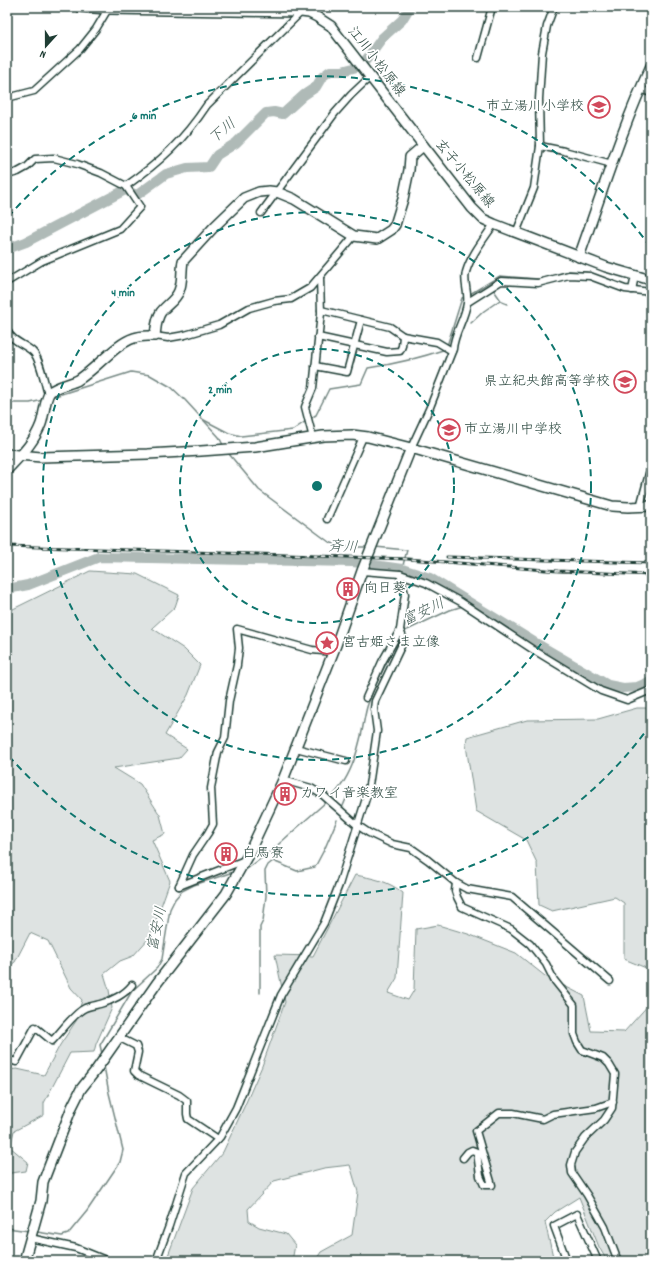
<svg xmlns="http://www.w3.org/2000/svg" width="658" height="1268" font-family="Dekko,'Klee One',sans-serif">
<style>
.green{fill:#dee3e2;stroke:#7e908b}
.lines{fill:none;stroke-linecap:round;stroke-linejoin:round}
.stream{stroke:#758883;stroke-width:1.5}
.river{stroke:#afbab7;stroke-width:10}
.street-casing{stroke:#1f3d34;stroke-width:9}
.secondary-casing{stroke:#1f3d34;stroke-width:12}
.street{stroke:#fff;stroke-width:6}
.secondary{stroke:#fff;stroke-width:9}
.rail-casing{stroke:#1f3d34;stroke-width:3}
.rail{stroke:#fff;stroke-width:1.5;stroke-dasharray:4.5;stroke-linecap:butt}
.ring{fill:none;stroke:#0f766e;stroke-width:2;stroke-dasharray:7 5}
.labels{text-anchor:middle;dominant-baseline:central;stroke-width:3.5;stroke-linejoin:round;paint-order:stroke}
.street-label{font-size:14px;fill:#1f3d34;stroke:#fff}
.poi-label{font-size:14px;fill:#1f3d34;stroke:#fff;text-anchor:start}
.water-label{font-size:15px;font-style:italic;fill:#4a625b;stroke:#fff}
.centre{fill:#0f766e;stroke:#fff;stroke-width:2}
.ring-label{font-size:12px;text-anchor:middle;font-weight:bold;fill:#0f766e;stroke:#fff;stroke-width:3.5;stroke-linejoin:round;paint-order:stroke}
</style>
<rect width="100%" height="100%" fill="#fff"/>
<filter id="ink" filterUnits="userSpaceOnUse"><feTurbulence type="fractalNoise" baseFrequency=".025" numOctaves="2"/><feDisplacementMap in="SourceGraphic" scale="8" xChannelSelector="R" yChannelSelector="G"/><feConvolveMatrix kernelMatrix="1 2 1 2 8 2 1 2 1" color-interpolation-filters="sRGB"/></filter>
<g filter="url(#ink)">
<g class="green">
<path d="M90 571 137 574 179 595 175 607 152 628 184 649 200 665 188 695 165 735 187 749 179 758 114 768 140 784 160 815 165 834 152 840 170 881 150 937 133 956 120 961 104 974 109 990 112 1008 96 1044 94 1052 70 1053 44 1103V1115L14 1131 10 1147 28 1162 26 1171 11 1173 7 1177V1070L17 1069 44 1075 60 1045 76 1021 82 1000 71 988 48 941 30 933 15 962 7 968V612Z"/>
<path d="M637 708H651V970L624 959V903L615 897 552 911 539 905 537 863 526 840 476 811 466 745 467 737 527 720 598 719Z"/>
<path d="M355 875C372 878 389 881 403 893L397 978 388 993 408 1000 414 990 416 929 438 925 468 934 516 953 545 976 584 996 591 1031 624 1032 651 1002V1261H607L599 1247 579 1197 555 1212 545 1222 554 1261H315L321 1252 352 1235 358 1192 350 1165 324 1168 274 1181 248 1209 249 1221 259 1227 286 1234 295 1245 292 1261H166L193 1188 223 1152 244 1107 262 1066 285 1002 275 955 313 956Z"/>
</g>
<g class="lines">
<g class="stream">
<path d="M493 289 502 302 507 304"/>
<path d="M645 289 651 288"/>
<path d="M470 294 500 276 538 279 569 271 586 272 590 273"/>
<path d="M471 323 484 311 500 300"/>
<path d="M447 346 462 298 465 297"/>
<path d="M52 397 131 372 150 375 171 387 185 400 219 437 223 445"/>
<path d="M7 403H30L43 400"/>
<path d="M200 418 229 433 241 436 293 430 306 421"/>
<path d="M311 418 316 415 329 389 361 384 368 368C395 364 420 358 446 349"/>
<path d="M229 454 259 490 329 542 342 547H367"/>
<path d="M375 547 407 550 402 569"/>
<path d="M403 633 405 631 450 610 463 606"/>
<path d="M329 799C346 785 355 761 360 740 363 729 364 718 367 707 373 687 385 668 393 648"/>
<path d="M343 806 348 794"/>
<path d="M243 870 247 869 271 851 326 802"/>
<path d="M260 993V927L263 921 266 896 265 871 268 865 273 861 297 871 315 867 325 848 337 820"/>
<path d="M102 1054 100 1045 132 991 157 968 162 959 170 909 175 899 182 891 194 885 233 872"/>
<path d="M7 1228 29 1231"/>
<path d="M37 1232 62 1236 68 1234 87 1211 120 1162 123 1150 109 1093 104 1066"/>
</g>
<g class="river">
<path d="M7 249 26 242 125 190 137 195 166 174 187 168 209 167 217 155 236 143 266 113 274 112 283 114 304 95 316 87 322 77 330 71H342L357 67 366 60 382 38 402 20 410 7"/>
<path d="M7 589 28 585 99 557 353 562 402 569 430 578 534 642 608 685 623 688 637 687 651 681"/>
</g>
<g class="street-casing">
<g id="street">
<path d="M478 58 492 7"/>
<path d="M640 89 651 93"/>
<path d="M7 98 34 91 80 49 96 29 108 9"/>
<path d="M540 146 564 151 612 164"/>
<path d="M7 175 18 172 27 167 35 159 54 158 77 164 101 173 126 186 140 207 120 229 42 261 7 282"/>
<path d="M126 186C160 162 184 140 207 105L301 12"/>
<path d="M261 213 335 113 351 95 370 77"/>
<path d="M516 233 534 188 540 146 539 99 542 53 547 26 554 7"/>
<path d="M632 290 635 276"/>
<path d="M468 302 501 281 538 283 569 275 590 276 625 289 651 292"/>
<path d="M7 330C12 342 25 344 33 352 40 359 44 381 47 391L50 393"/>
<path d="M155 336 168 338 185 335 219 325 249 308 274 301 291 299 310 288 354 236"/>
<path d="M403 336 437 342 452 351"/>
<path d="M318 337 387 352 400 351 402 346 403 336 390 327 321 310"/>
<path d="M315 366 347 372 361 320"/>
<path d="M313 438 305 407 313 388 321 313 320 277"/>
<path d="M411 448 430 407 453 349C454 333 465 319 467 303 469 293 463 282 466 272 471 255 484 239 494 224"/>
<path d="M640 507 651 466"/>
<path d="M327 519 363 437"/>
<path d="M362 571 400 574 426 583 461 602 532 649 601 691 627 700 651 690"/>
<path d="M366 698 382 662 400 630 405 594 400 574"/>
<path d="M296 748 346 761"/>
<path d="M283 780 311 788 324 796 357 825 369 833 392 844 411 848 428 860 456 883 467 889 512 897 610 981"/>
<path d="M456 883 455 891 457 897 462 907 511 929 530 944 546 964 554 980 574 1005V1034L577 1042 582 1050 603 1058 609 1064 615 1074 612 1108 604 1120 585 1138 575 1152 571 1165 572 1173 587 1195 605 1227 618 1261"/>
<path d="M179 886 193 855 208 833 213 824 211 788 218 752 225 738 229 701 237 665 239 648 237 629 312 650 333 652"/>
<path d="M179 886 245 860"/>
<path d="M118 1037 136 1046 138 1052 134 1071 138 1075 179 1095 187 1101V1114L188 1119 218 1139"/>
<path d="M7 1059 16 1062 35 1027 52 1041C61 1032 74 1013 85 1008 90 1006 96 1005 100 1004 112 1001 125 994 132 985"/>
<path d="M463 1158 468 1152 472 1150 477 1152 480 1176 484 1185H492L476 1131 499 1113H513L543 1119 553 1114 596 1108 613 1102"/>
<path d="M30 1238 76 1248 108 1261"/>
<path d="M156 1261 169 1226 186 1173 220 1137 236 1108 281 995 324 923 339 885 367 795 370 779 377 731 374 709 375 701 404 640 400 630"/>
<path d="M567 1261 554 1226 577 1214 598 1261"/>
</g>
</g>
<g class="secondary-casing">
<g id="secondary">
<path d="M80 7 108 9 301 12 309 13 317 17 331 26 336 33 472 208 483 219 494 224 606 267 651 280"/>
<path d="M579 257C602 193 622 127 651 66"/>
<path d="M7 454 41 457 148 454 201 451 255 447 323 436 352 435 368 437 411 448 612 506 628 507 651 506"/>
<path d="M7 470C20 456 34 443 41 424 44 416 45 398 50 392 56 386 71 384 78 380 96 369 115 344 134 338 141 335 148 336 155 336 156 328 156 319 161 312 167 304 175 301 179 291 183 281 181 271 183 261L214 227 244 198 259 192 269 191 277 192 294 199 354 236 377 239 391 230 395 225 403 199 409 170 410 157 423 146"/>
<path d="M24 1261 41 1201 43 1182 72 1107 81 1089 96 1070 157 983 226 894 248 855 283 780 336 645 362 571 411 448"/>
</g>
</g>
<use href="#street" class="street"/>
<use href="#secondary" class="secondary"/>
<g class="rail-casing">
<g id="rail">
<path d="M7 546 408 559 558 571 651 575"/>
<path d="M447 557 651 563"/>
</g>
</g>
<use href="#rail" class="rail"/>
</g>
</g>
<g class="ring">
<circle cx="317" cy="486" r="137"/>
<circle cx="317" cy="486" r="274"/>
<path d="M651 724A410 410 0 0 1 8 755M8 217A410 410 0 0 1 651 248"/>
</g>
<defs>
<g id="school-ring" transform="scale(1.15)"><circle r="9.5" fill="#fff" stroke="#d1495b" stroke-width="1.5"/><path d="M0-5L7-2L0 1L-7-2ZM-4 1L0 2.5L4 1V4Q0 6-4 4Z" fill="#d1495b"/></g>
<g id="building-ring" transform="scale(1.15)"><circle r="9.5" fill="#fff" stroke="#d1495b" stroke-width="1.5"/><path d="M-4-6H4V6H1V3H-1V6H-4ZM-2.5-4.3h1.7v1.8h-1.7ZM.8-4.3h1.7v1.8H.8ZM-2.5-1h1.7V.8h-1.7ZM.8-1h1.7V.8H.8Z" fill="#d1495b"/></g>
<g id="sight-ring" transform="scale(1.15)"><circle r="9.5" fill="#fff" stroke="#d1495b" stroke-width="1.5"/><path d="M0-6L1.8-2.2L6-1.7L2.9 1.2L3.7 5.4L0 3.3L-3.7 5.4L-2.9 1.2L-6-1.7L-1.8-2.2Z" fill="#d1495b"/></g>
</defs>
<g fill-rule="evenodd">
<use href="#school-ring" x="599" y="107"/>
<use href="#school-ring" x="625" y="382"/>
<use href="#school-ring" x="449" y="430"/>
<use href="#building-ring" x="348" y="589"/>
<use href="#sight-ring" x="327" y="643"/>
<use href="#building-ring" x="285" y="794"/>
<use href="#building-ring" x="226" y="854"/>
</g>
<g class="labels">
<g class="street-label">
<text transform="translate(376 62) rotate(52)">江川小松原線</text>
<text transform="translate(464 174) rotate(50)">玄子小松原線</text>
</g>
<g class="poi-label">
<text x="584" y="107" text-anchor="end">市立湯川小学校</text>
<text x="610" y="382" text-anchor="end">県立紀央館高等学校</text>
<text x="464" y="430">市立湯川中学校</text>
<text x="364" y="589">向日葵</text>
<text x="342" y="643">宮古姫さま立像</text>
<text x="300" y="794">カワイ音楽教室</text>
<text x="242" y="854">白馬寮</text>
</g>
<g class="water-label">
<text transform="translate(223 132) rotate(-40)">下川</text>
<text transform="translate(343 548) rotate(3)">斉川</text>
<text transform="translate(424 613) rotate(-26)">富安川</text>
<text transform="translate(158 929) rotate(-78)">富安川</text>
</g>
</g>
<circle cx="317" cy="486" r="6" class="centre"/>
<g class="ring-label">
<text x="144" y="119">6 min</text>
<text x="123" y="296">4 min</text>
<text x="220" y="393">2 min</text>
</g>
<rect width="658" height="1268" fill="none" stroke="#fff" stroke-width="24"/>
<rect x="12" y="12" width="634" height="1244" fill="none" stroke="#1f3d34" stroke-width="1.5" filter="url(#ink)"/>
<g transform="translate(46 46) rotate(201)" stroke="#ffffff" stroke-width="3" paint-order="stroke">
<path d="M0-3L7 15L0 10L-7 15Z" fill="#1f3d34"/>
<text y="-6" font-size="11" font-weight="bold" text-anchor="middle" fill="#1f3d34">N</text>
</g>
</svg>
